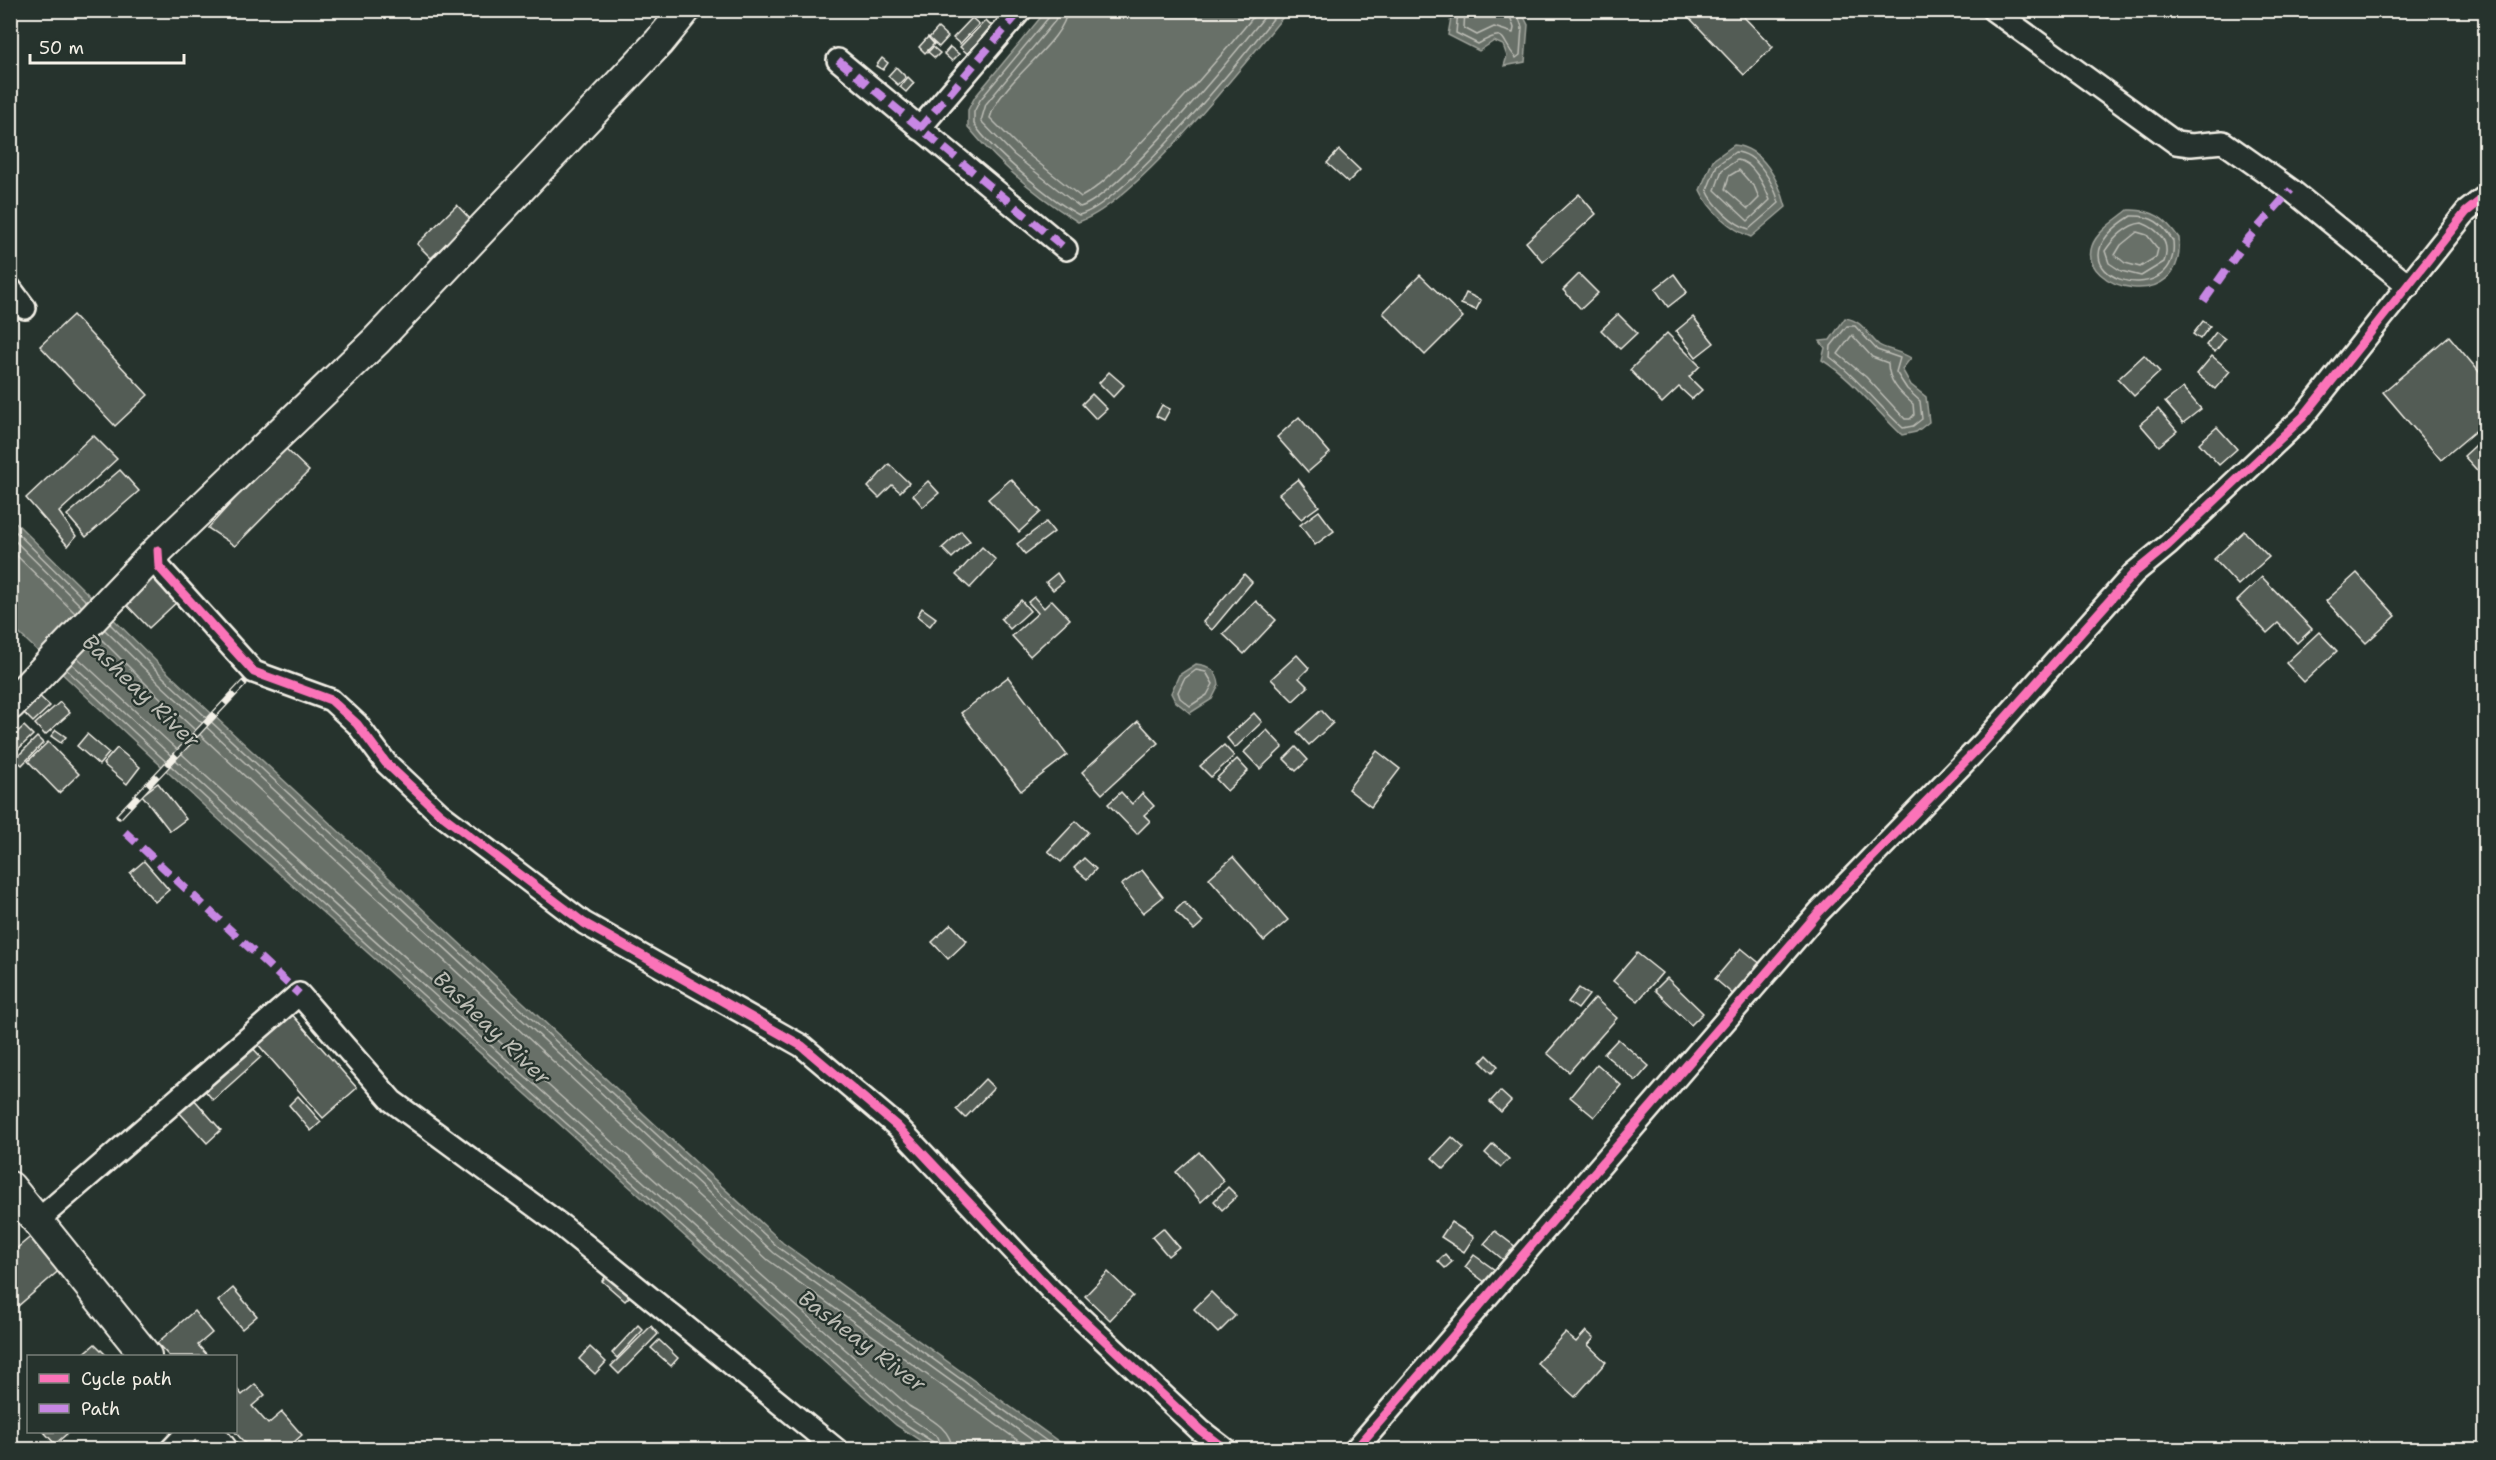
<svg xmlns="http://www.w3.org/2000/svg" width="2496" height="1460" font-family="'Shantell Sans',sans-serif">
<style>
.water{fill:#676f68;stroke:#9fa39b;stroke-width:1.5}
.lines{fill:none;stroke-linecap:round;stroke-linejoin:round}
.shore{stroke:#bcbdb5;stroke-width:1.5}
.building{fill:#525c55;stroke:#f4f1e8;stroke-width:1.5}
.street-casing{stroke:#f4f1e8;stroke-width:26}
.secondary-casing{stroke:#f4f1e8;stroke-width:34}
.street{stroke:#26332d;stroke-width:21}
.secondary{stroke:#26332d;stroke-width:30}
.rail-casing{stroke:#f4f1e8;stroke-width:7}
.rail{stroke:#26332d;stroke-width:4.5;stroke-dasharray:14;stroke-linecap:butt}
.quiet{stroke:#c787e3;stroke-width:8;stroke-dasharray:15 8;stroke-linecap:butt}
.cycleway-casing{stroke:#26332d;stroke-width:13}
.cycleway{stroke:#fb73b8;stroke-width:9}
.labels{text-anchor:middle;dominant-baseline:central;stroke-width:4.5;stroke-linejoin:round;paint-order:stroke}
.water-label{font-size:22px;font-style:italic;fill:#bcbdb5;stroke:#26332d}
</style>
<rect width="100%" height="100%" fill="#26332d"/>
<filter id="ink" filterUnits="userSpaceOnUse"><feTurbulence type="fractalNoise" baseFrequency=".0167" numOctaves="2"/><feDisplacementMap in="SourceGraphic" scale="12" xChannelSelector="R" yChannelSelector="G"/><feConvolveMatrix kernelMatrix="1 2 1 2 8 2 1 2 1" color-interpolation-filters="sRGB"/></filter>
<g filter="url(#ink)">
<g class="water">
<path d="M1046 11V10L1288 11C1248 59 1133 206 1078 222 1038 197 998 163 968 127V110L975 97Z"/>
<path d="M1450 11H1521L1528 25 1525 62 1504 66 1507 56 1503 45 1494 41 1479 51 1448 35 1452 12Z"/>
<path d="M1734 145C1763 148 1779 181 1786 207L1751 237C1730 229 1709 210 1700 190L1713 160Z"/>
<path d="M2128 210C2153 209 2165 218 2179 238 2186 317 2077 289 2092 246 2097 231 2117 219 2128 210Z"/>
<path d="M1845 318C1864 321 1866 334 1879 345 1885 349 1902 352 1911 358L1902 369 1911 385 1926 397 1929 422 1916 432 1902 435C1875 410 1854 380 1822 360L1825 348 1820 341 1830 340Z"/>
<path d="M10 517 170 675 783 1243 1069 1449H933L896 1425 216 817 11 626Z"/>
<path d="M1196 664C1208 665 1218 671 1219 685L1212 699 1190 713 1175 701 1171 693 1179 675Z"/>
</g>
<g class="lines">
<g class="shore">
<path d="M1050 10 1049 17 980 100 974 112V124C991 150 1051 200 1079 215 1125 204 1246 53 1280 10"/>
<path d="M1058 10 1055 21 986 104 981 121 1014 155 1080 207C1118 197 1240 47 1270 10"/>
<path d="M1067 10C1066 42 999 82 990 118L1020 148 1081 197C1103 185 1120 165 1136 148 1179 104 1220 58 1259 10"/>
<path d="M1458 10 1456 33 1478 44C1509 27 1499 39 1516 58L1520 55 1522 27 1516 10"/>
<path d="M1465 10 1464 28 1477 35 1494 27 1513 33 1514 28 1508 10"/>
<path d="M1735 152C1757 152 1774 184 1779 203L1749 229C1734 225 1713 205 1707 190L1717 165Z"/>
<path d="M1737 160C1753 161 1765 187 1770 200L1748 221 1715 190 1722 170Z"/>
<path d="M1739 170 1755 188 1759 198 1748 209 1725 189 1729 176Z"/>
<path d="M2131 216C2152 215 2163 224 2173 241 2181 317 2037 275 2131 216Z"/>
<path d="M2142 223C2160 230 2171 243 2164 262L2141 276 2121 271 2109 263 2105 251C2113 239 2127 224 2142 223Z"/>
<path d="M2137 232 2147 235 2158 249 2156 257 2140 267 2125 263 2115 255 2121 245Z"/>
<path d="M1847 326H1855L1877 350 1900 358 1896 372 1907 389 1920 401 1922 419 1913 426 1903 428C1877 404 1858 378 1830 357L1831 346Z"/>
<path d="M1852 335 1872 357 1888 363C1888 381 1900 393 1913 404L1914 415 1910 419H1905L1866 377 1838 354Z"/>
<path d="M10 526 86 601"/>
<path d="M10 536 81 606"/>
<path d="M10 549 75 613"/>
<path d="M110 624 166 680 779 1248 1059 1450"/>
<path d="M105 630 161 685 774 1253 1046 1450"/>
<path d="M98 636 154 692 768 1260 1031 1450"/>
<path d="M78 658C351 912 631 1159 909 1406 926 1417 952 1427 952 1450"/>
<path d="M72 664C345 918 625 1165 904 1414L938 1437 943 1450"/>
<path d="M67 670C340 924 620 1171 899 1420L933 1442 936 1450"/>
<path d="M1196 670 1206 672 1213 684 1207 695 1190 706 1180 698 1178 692 1184 679Z"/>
</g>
</g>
<g class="building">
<path d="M1682 10H1737L1773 47 1744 75Z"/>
<path d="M972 18 979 24 960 44 953 38Z"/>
<path d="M986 20 995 29 970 56 960 47Z"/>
<path d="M938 28 948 37 939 47 929 38Z"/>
<path d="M928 37 934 44 925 53 919 47Z"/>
<path d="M933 47 940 53 935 58 928 52Z"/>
<path d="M950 47 959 54 952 61 944 54Z"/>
<path d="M882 58 888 63 883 70 876 66Z"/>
<path d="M896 67 906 77 898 85 888 76Z"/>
<path d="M908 77 914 83 906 92 900 87Z"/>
<path d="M1339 150 1360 170 1348 182 1327 163Z"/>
<path d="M1579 194 1596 214 1543 262 1526 242Z"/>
<path d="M457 205 471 220 431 258 417 244Z"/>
<path d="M1579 274 1598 293 1581 309 1563 290Z"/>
<path d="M1674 274 1687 292 1668 307 1655 289Z"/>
<path d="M1420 275 1463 317 1425 355 1383 313Z"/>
<path d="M1466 293 1481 300 1476 310 1461 304Z"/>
<path d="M1618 314 1637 333 1620 349 1601 330Z"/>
<path d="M73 315 148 395 115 426 40 346Z"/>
<path d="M1693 317 1714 343 1696 357 1676 331Z"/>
<path d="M2203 321 2210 326 2200 339 2193 334Z"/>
<path d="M2216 332 2225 339 2215 352 2206 345Z"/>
<path d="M1667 333 1700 366 1689 377 1702 390 1692 399 1679 387 1662 403 1630 370Z"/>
<path d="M2449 336 2486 380V422L2441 460 2383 392Z"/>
<path d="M2144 355 2160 372 2134 396 2118 379Z"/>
<path d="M2212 356 2230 371 2215 389 2197 374Z"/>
<path d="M1109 372 1124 385 1113 397 1099 383Z"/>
<path d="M2183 388 2201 409 2183 423 2165 402Z"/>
<path d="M1092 394 1107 409 1096 419 1082 404Z"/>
<path d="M1162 405 1170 409 1164 420 1156 416Z"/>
<path d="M2158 409 2177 431 2159 446 2140 424Z"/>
<path d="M1299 417 1330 453 1308 472 1277 437Z"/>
<path d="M2217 427 2237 449 2219 465 2199 443Z"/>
<path d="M93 435 117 459 59 512 76 536 68 546 26 498Z"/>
<path d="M2486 436V480L2464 456Z"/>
<path d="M283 446 309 471 235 546 208 528Z"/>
<path d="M889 464 909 483 900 492 892 485 879 498 868 487Z"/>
<path d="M120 470 139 491 86 537 67 515Z"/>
<path d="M1011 479 1041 512 1019 532 988 499Z"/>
<path d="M1298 479 1319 506 1301 519 1279 494Z"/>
<path d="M928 481 939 493 923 507 913 495Z"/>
<path d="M1319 511 1334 531 1315 545 1300 525Z"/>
<path d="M1046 522 1054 532 1025 554 1017 544Z"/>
<path d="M961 531 970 541 952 558 942 548Z"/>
<path d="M2244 531 2269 557 2238 585 2214 559Z"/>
<path d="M982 547 996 560 970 588 956 575Z"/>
<path d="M152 571 179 600 149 628 121 599Z"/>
<path d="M1057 573 1063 582 1053 590 1046 582Z"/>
<path d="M2357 573 2396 616 2366 643 2326 601Z"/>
<path d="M1244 574 1252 582 1212 630 1203 622Z"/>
<path d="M2262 577 2312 629 2297 643 2278 623 2267 633 2237 601Z"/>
<path d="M1034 597 1044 608 1052 600 1070 619 1030 656 1012 636 1038 613 1028 602Z"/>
<path d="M1021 600 1030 611 1010 629 1001 619Z"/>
<path d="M1256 601 1276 620 1244 654 1223 634Z"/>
<path d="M922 608 936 618 930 626 917 616Z"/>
<path d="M2319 632 2337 651 2304 682 2286 663Z"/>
<path d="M1297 655 1309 668 1299 678 1308 687 1293 701 1271 679Z"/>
<path d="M1008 677 1067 755 1021 791 961 713Z"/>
<path d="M36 693 50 706 33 722 20 709Z"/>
<path d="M60 702 70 713 45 735 35 724Z"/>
<path d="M1321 710 1333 723 1309 745 1297 732Z"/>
<path d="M1254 713 1262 722 1235 748 1227 738Z"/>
<path d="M1138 721 1158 743 1102 794 1082 772Z"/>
<path d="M24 726 33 735 10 757V739Z"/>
<path d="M56 730 66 737 61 743 51 736Z"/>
<path d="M1267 730 1283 747 1260 769 1244 752Z"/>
<path d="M87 734 109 753 99 765 77 746Z"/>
<path d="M37 737 43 743 22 765 15 759Z"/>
<path d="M48 742 79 774 59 793 28 761Z"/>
<path d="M1224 745 1234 756 1211 777 1200 766Z"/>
<path d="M1296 747 1308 760 1296 771 1284 759Z"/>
<path d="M117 748 140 767 127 784 103 764Z"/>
<path d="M1377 751 1400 769 1371 807 1348 789Z"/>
<path d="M1237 759 1248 771 1227 791 1216 779Z"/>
<path d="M158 783 186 819 170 831 142 795Z"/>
<path d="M1121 792 1132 804 1142 793 1154 806 1144 815 1150 821 1137 834 1108 804Z"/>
<path d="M1076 821 1088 832 1061 862 1048 851Z"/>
<path d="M1233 857 1288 920 1264 941 1209 878Z"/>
<path d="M1084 858 1096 869 1087 879 1074 868Z"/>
<path d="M144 861 169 890 155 902 130 873Z"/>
<path d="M1142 870 1163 897 1143 913 1121 885Z"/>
<path d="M1184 902 1203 922 1194 930 1175 911Z"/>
<path d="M951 924 967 941 948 959 932 942Z"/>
<path d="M1741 948 1762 965 1736 997 1715 979Z"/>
<path d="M1637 953 1662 973 1638 1001 1613 981Z"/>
<path d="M1667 978 1703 1013 1691 1025 1655 990Z"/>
<path d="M1579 988 1589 995 1578 1009 1568 1002Z"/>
<path d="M1595 998 1617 1018 1569 1072 1547 1053Z"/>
<path d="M289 1011 357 1088 323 1118 255 1041Z"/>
<path d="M1618 1039 1649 1066 1636 1081 1604 1054Z"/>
<path d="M250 1045 261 1057 213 1100 202 1087Z"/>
<path d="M1487 1055 1498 1066 1492 1073 1481 1062Z"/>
<path d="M1597 1064 1621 1085 1594 1117 1570 1097Z"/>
<path d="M985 1079 994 1088 965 1118 956 1109Z"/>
<path d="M1500 1091 1511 1101 1501 1112 1490 1102Z"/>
<path d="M298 1096 321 1122 311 1131 289 1105Z"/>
<path d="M193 1098 221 1130 207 1143 178 1111Z"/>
<path d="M1452 1137 1464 1148 1444 1169 1432 1158Z"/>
<path d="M1493 1144 1509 1159 1501 1167 1485 1153Z"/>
<path d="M1199 1152 1224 1181 1201 1202 1176 1172Z"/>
<path d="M1228 1187 1237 1196 1222 1210 1214 1201Z"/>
<path d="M1451 1222 1474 1237 1464 1252 1441 1237Z"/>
<path d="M1163 1228 1179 1247 1168 1256 1152 1237Z"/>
<path d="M1495 1231 1517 1248 1506 1262 1484 1244Z"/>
<path d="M34 1234 63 1267 10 1313V1254Z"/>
<path d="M1445 1254 1452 1262 1445 1268 1438 1261Z"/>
<path d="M1474 1255 1495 1270 1486 1283 1465 1267Z"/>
<path d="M1108 1272 1133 1296 1110 1320 1085 1296Z"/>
<path d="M609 1273 632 1294 625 1301 602 1281Z"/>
<path d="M233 1288 257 1316 242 1329 218 1301Z"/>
<path d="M1211 1292 1235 1316 1218 1333 1194 1309Z"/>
<path d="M194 1311 212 1333 198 1345 208 1356H169L157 1343Z"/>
<path d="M638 1325 643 1330 617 1358 612 1353Z"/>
<path d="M651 1326 658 1334 619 1374 611 1366Z"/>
<path d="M1586 1331 1594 1338 1588 1345 1606 1362 1575 1397 1537 1363 1565 1333 1576 1342Z"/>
<path d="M659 1340 678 1358 671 1366 651 1348Z"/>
<path d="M95 1344 107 1356H81Z"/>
<path d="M590 1347 606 1362 595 1374 579 1359Z"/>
<path d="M255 1384 265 1395 252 1406 268 1424 282 1412 302 1435 285 1450H251L235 1432 236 1388 242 1395Z"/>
<path d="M44 1432H69L55 1444Z"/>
</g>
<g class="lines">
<g class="street-casing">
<g id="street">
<path d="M1993 10 2176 143 2191 145 2223 142 2291 190 2409 286"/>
<path d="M838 60 1066 249"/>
<path d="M919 129 1021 10"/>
<path d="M10 288 25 308"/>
<path d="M158 550 159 567 254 672 331 700 357 724 386 763 439 813 584 923 802 1046 898 1127 1051 1290 1200 1430 1226 1450"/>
<path d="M37 1221 299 994 392 1101 562 1226 837 1450"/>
<path d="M171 1450 188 1432"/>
<path d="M1355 1450 1819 912 1984 742 2134 573 2168 545 2303 417 2466 212 2486 196"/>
</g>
</g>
<g class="secondary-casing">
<g id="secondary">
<path d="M10 705 158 550 376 341 659 42 685 10"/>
<path d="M10 1187 146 1356"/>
<path d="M208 1432 222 1450"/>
</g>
</g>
<use href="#street" class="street"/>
<use href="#secondary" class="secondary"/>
<g class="rail-casing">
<path id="rail" d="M119 816 244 683"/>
</g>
<use href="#rail" class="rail"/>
<g class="quiet">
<path d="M838 60 1066 249"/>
<path d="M919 129 1021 10"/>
<path d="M2204 301 2247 240 2291 190"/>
<path d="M125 832 299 994"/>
</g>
<g class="cycleway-casing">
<g id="cycleway">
<path d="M158 550 159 567 254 672 331 700 357 724 386 763 439 813 584 923 802 1046 898 1127 1051 1290 1200 1430 1226 1450"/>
<path d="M1355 1450 1819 912 1984 742 2134 573 2168 545 2303 417 2466 212 2486 196"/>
</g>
</g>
<use href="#cycleway" class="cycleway"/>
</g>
</g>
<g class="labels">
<g class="water-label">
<text transform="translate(141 691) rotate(44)">Basheay River</text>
<text transform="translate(492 1028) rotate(44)">Basheay River</text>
<text transform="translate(862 1341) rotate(37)">Basheay River</text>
</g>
</g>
<rect width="2496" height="1460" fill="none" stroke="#26332d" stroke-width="36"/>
<rect x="18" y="18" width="2460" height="1424" fill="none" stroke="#f4f1e8" stroke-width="2" filter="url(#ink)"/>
<rect x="27" y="1355" width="210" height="78" fill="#26332d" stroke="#787f78" stroke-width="1.5"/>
<rect x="39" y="1374" width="30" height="9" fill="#fb73b8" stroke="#787f78" stroke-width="1.5"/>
<text x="81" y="1385" font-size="18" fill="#f4f1e8">Cycle path</text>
<rect x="39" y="1404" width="30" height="9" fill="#c787e3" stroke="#787f78" stroke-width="1.5"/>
<text x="81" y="1415" font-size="18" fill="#f4f1e8">Path</text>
<path d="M30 54v9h154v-9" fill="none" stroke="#f4f1e8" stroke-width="3"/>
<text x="39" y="54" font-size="18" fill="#f4f1e8" stroke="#26332d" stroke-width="4.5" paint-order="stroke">50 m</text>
</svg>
